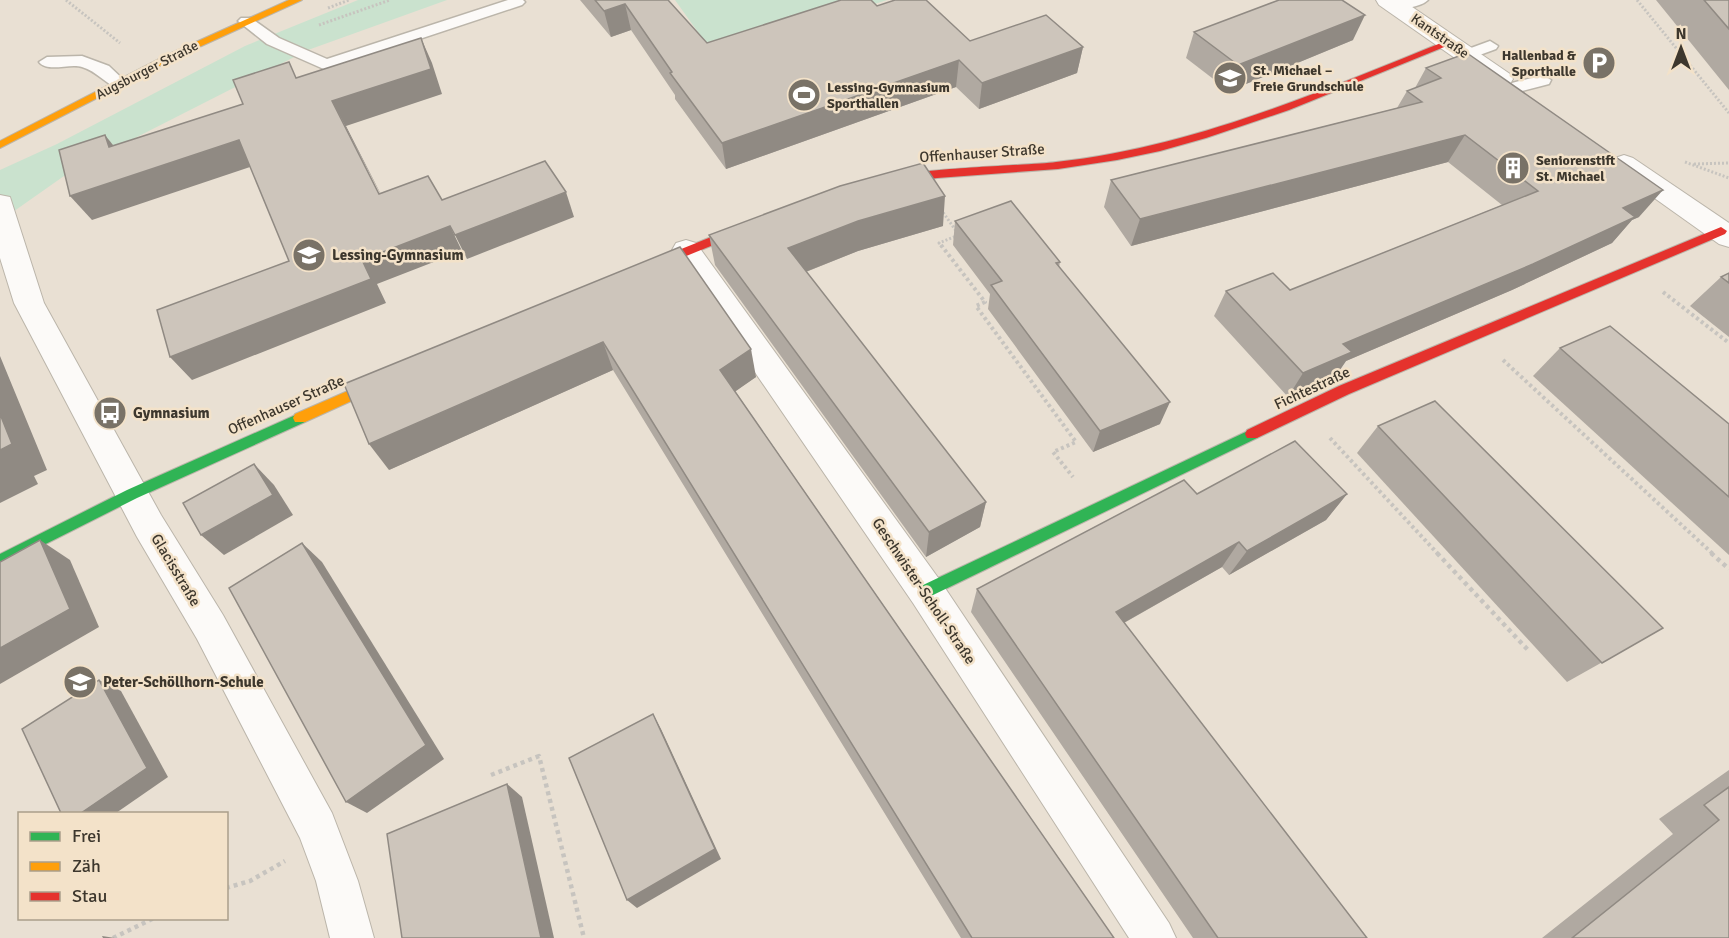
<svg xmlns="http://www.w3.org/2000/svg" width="1729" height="938" font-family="Signika,sans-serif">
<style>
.green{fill:#cae2ce}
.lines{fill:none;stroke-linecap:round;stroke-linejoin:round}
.lane-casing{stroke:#bbb5aa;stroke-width:3}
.street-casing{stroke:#bbb5aa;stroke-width:2}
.fast-casing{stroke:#bbb5aa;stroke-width:2}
.slow-casing{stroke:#bbb5aa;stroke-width:2}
.jam-casing{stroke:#bbb5aa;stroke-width:2}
.path-far2{stroke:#c7c4bf;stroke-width:3;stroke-dasharray:2 2;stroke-linecap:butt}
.path-far1{stroke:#c7c4bf;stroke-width:4;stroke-dasharray:3 3;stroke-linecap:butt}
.path{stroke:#c7c4bf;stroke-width:4.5;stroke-dasharray:4 4;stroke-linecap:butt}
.lane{fill:#fcfaf8;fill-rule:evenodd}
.street{fill:#fcfaf8;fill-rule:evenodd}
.fast{fill:#30b455;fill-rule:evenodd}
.slow{fill:#ff9f0a;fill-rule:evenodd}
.jam{fill:#e5322d;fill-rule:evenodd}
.wall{fill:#b0a9a1}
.shaded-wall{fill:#908a83}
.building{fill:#cdc5bb;stroke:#908a83;stroke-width:1.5}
.labels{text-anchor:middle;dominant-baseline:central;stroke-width:5;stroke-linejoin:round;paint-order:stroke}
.far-street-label{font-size:14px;fill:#3d372d;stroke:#f3e2c9}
.far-poi-label{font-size:14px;font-weight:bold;fill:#3d372d;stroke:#f3e2c9;text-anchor:start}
.street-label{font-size:15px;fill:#3d372d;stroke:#f3e2c9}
.poi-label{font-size:15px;font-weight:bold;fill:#3d372d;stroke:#f3e2c9;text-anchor:start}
</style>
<rect width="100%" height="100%" fill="#e9e0d3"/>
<g class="green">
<path d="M358 0H447L308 50 74 169 0 221V170L57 144 245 46Z"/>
<path d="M675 0H887L715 56Z"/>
</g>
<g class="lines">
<g class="lane-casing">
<g id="lane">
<path d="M508 0H523L525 2 522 5 326 70 267 44 238 21 241 18H251L279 38 327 59Z"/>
<path d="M1391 0H1428C1420 8 1393 12 1385 4Z"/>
<path d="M1490 41 1498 46 1496 49 1466 60 1458 55 1460 52Z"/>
<path d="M82 56 109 66 128 84 120 89C106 85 97 71 82 67 69 63 48 73 39 62L47 57Z"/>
<path d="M1543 75 1551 80 1549 84 1514 93 1508 92 1506 88 1508 84Z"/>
</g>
</g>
<g class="street-casing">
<g id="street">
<path d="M1376 0H1402L1510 74 1513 79 1510 84 1501 86 1492 84 1379 5Z"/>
<path d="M1624 155 1633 158 1729 223V247L1719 244 1615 170 1611 164 1615 158Z"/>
<path d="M0 195 10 197 44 303 161 515 223 615 332 813 358 881 374 938H330L316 881 300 838 197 639 137 537 14 303 0 258Z"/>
<path d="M686 240 696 243 939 579 1169 923 1176 938H1129L913 603 676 257 672 250 676 243Z"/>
</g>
</g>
<g class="fast-casing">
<g id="fast">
<path d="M300 413 305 414 307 418 305 422 137 498 0 567V554L127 490Z"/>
<path d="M1252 429 1257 430 1259 434 1257 438 931 596 926 598 921 596 919 591 921 586Z"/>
</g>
</g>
<g class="slow-casing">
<g id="slow">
<path d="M289 0H302L173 59 0 148V141L167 55Z"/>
<path d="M389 373 393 374 395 378 393 382 305 422H295L293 418 295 414Z"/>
</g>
</g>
<g class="jam-casing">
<g id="jam">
<path d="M1446 41 1454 43 1289 110 1206 138 1160 151 1117 160 1058 169 937 178 886 186 881 182C894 168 1027 166 1056 162 1193 147 1319 92 1446 41Z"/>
<path d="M751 221 757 225 755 228 647 272 643 273 637 269 639 266Z"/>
<path d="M1721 227 1727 231 1725 234 1349 394 1257 438H1247L1245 434 1247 430 1339 386Z"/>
</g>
</g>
<g class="path-far2">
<path d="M66 0 120 43"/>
<path d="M1637 0 1729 113"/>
<path d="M328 8 349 0"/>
<path d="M319 25 390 0"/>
<path d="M1685 162 1729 178"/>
<path d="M1694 164 1729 163"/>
<path d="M942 247 939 243 959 235 942 211"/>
</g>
<g class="path-far1">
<path d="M941 245 985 302 976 306 1076 442 1053 452 1073 477"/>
<path d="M1663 292 1729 343"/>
<path d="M1503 360 1713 554"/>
<path d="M1330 438 1438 554"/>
</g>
<g class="path">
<path d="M1437 553 1528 650"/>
<path d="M1711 553 1729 569"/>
<path d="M491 775 539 756 584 938"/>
<path d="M226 888 250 881 285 861"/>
<path d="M113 938 154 918"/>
</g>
<use href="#lane" class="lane"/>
<use href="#street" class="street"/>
<use href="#fast" class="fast"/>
<use href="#slow" class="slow"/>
<use href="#jam" class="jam"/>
</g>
<g class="wall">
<path d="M580 0H668L707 43 877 6 970 41 1083 47 1077 73 979 109 956 87 726 169 675 99V95L631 30 611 37Z"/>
<path d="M1656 0H1729V90Z"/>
<path d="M1194 32 1353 40 1229 91 1186 58Z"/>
<path d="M1426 68 1639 217 1632 220 1612 243 1512 290 1346 361 1335 377 1288 397 1214 316 1226 291 1290 290 1502 205 1448 162 1131 246 1104 207 1111 180 1397 108 1407 91 1415 88Z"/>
<path d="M955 221 1060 262 1059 267 1160 424 1093 452 988 309 990 294 953 245Z"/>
<path d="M943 226 858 251 806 272 986 502 980 527 926 557 715 265 709 235Z"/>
<path d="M680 247 756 377 735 391 1114 938H961L613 370 389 470Z"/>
<path d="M1729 273V337L1690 306 1721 277Z"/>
<path d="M1560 348 1729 424V555L1533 376Z"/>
<path d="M1378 426 1663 628 1567 682 1357 453Z"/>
<path d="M1197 494H1347L1326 520 1229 575 1222 567 1124 623 1367 938H1193L971 612 977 589Z"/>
<path d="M1729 770V938H1542L1673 834 1659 819Z"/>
</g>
<g class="shaded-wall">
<path d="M625 4 631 30 611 37 604 11Z"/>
<path d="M1365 15 1353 40 1229 91 1238 65Z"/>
<path d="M421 38 432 63 442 94 346 126 393 218 332 101Z"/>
<path d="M1083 47 1077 73 979 109 982 83Z"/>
<path d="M959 60 956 87 726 169 722 143Z"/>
<path d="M105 135 125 160 109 147Z"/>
<path d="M1465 135 1448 162 1131 246 1140 219Z"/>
<path d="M239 140 256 165 92 220 70 196Z"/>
<path d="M1663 190 1639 217 1632 220 1612 243 1512 290 1346 361 1335 377 1288 397 1303 373 1343 344 1623 208Z"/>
<path d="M566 192 574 217 467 259 455 235Z"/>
<path d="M945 196 943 226 858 251 790 278 788 248 858 221Z"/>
<path d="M450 226 462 251 377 284 386 303 192 380 170 357 362 260Z"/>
<path d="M603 342 613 370 389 470 369 444Z"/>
<path d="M751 349 756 377 726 398 720 370Z"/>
<path d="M0 356 47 470 34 476 38 484 0 503Z"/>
<path d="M1170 402 1160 424 1093 452 1100 431Z"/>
<path d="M254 464 274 485 293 515 224 555 201 535Z"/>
<path d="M1347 494 1326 520 1229 575 1247 551Z"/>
<path d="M986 502 980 527 926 557 929 532Z"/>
<path d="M40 540 70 560 99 627 0 684V648Z"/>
<path d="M1239 542 1222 567 1104 634 1116 612Z"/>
<path d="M302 543 322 562 444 759 367 813 346 802Z"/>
<path d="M99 680 121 691 168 777 116 813H81Z"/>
<path d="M653 714 661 729 721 859 637 908 627 900Z"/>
<path d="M507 784 522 797 554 938H541Z"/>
<path d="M102 936 115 938H103Z"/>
</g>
<g class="building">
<path d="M595 0H668L707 43 841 0H871L877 6 895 0H926L970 41 1046 15 1083 47 982 83 959 60 722 143 670 73 672 72 625 4 604 11Z"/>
<path d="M1279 0H1342L1365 15 1238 65 1194 32Z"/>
<path d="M1704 0H1729V29Z"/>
<path d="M421 38 431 69 332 101 379 194 428 176 442 200 545 161 566 192 455 235 450 226 362 260 371 279 170 357 157 310 289 261 239 140 70 196 59 150 105 135 109 147 243 104 233 80 289 62 296 78Z"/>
<path d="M1467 53 1663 190 1623 208 1635 217 1533 264 1343 344 1352 352 1303 373 1226 291 1273 273 1290 290 1538 191 1465 135 1140 219 1111 180 1422 102 1407 91 1441 78 1426 68Z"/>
<path d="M923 163 945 196 858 221 788 248 986 502 929 532 709 235 840 186Z"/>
<path d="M1011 201 1060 262 1056 263 1170 402 1100 431 991 285 1002 281 955 221Z"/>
<path d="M680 247 751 349 720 370 1114 938H972L603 342 369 444 344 384Z"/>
<path d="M1729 273V283L1721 277Z"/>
<path d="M1610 326 1729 424V497L1560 348Z"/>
<path d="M1435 401 1663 628 1602 663 1378 426Z"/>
<path d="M0 414 12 444 0 450Z"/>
<path d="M1295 441 1347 494 1247 551 1239 542 1116 612 1367 938H1218L977 589 1184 480 1197 494Z"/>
<path d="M254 464 273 495 201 535 183 503Z"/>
<path d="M40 540 70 609 0 648V562Z"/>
<path d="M302 543 426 745 346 802 229 588Z"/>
<path d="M99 680 147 768 81 813H61L22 729Z"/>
<path d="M653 714 715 849 627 900 569 758Z"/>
<path d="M507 784 541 938H402L387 834Z"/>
<path d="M1729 787V938H1572L1719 820 1704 805Z"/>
</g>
<defs>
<g id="parking-disc" transform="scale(1.725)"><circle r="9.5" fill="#797267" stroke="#f3e2c9"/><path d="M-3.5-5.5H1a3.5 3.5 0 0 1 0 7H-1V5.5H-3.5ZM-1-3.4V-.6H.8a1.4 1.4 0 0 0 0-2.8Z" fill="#fff"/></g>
<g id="school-disc" transform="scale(1.725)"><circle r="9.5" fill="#797267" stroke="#f3e2c9"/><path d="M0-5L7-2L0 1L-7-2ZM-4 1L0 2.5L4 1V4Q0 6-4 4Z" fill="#fff"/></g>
<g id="stadium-disc" transform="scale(1.725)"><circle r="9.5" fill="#797267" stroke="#f3e2c9"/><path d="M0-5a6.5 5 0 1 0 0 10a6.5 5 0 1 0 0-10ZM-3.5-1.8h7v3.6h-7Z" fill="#fff"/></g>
<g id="building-disc" transform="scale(1.725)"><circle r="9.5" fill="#797267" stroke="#f3e2c9"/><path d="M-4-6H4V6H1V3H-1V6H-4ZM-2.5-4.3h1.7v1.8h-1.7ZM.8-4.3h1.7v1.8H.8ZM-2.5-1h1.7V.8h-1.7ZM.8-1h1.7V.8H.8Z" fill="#fff"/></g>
<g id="bus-disc" transform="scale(1.725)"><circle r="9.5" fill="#797267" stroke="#f3e2c9"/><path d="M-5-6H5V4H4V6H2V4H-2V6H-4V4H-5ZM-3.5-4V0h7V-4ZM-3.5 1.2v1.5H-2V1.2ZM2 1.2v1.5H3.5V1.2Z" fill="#fff"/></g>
</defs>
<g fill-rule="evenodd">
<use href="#parking-disc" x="1599" y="63"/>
<use href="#school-disc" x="1230" y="78"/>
<use href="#stadium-disc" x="804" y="95"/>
<use href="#building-disc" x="1513" y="168"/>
<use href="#school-disc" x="309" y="255"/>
<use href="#bus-disc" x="110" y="413"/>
<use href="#school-disc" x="80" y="682"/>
</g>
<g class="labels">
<g class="far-street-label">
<text transform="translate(1440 36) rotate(35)">Kantstraße</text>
<text transform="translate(147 70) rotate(-27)">Augsburger Straße</text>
</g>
<g class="far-poi-label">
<text x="1576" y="55" text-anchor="end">Hallenbad &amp;<tspan x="1576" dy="16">Sporthalle</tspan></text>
<text x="1253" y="70">St. Michael –<tspan x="1253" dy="16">Freie Grundschule</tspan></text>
<text x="827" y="87">Lessing-Gymnasium<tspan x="827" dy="16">Sporthallen</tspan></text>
<text x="1536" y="160">Seniorenstift<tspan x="1536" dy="16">St. Michael</tspan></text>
</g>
<g class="street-label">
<text transform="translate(982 153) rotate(-4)">Offenhauser Straße</text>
<text transform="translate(1312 388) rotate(-25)">Fichtestraße</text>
<text transform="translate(286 405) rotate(-24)">Offenhauser Straße</text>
<text transform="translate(176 570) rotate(59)">Glacisstraße</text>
<text transform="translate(924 591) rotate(56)">Geschwister-Scholl-Straße</text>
</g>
<g class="poi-label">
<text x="332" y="255">Lessing-Gymnasium</text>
<text x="133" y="413">Gymnasium</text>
<text x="103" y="682">Peter-Schöllhorn-Schule</text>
</g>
</g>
<rect x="18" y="812" width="210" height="108" fill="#f3e2c9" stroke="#aa9e8b" stroke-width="1.5"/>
<rect x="30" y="832" width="30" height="9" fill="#30b455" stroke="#aa9e8b" stroke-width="1.5"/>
<text x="72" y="842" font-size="18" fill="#3d372d">Frei</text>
<rect x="30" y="862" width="30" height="9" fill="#ff9f0a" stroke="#aa9e8b" stroke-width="1.5"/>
<text x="72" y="872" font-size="18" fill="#3d372d">Zäh</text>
<rect x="30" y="892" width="30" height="9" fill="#e5322d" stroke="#aa9e8b" stroke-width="1.5"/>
<text x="72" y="902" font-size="18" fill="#3d372d">Stau</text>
<g transform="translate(1681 48)" stroke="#f3e2c9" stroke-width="4.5" paint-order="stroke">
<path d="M0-4.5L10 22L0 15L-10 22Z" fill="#3d372d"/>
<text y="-9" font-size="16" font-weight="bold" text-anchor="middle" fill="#3d372d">N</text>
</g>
</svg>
